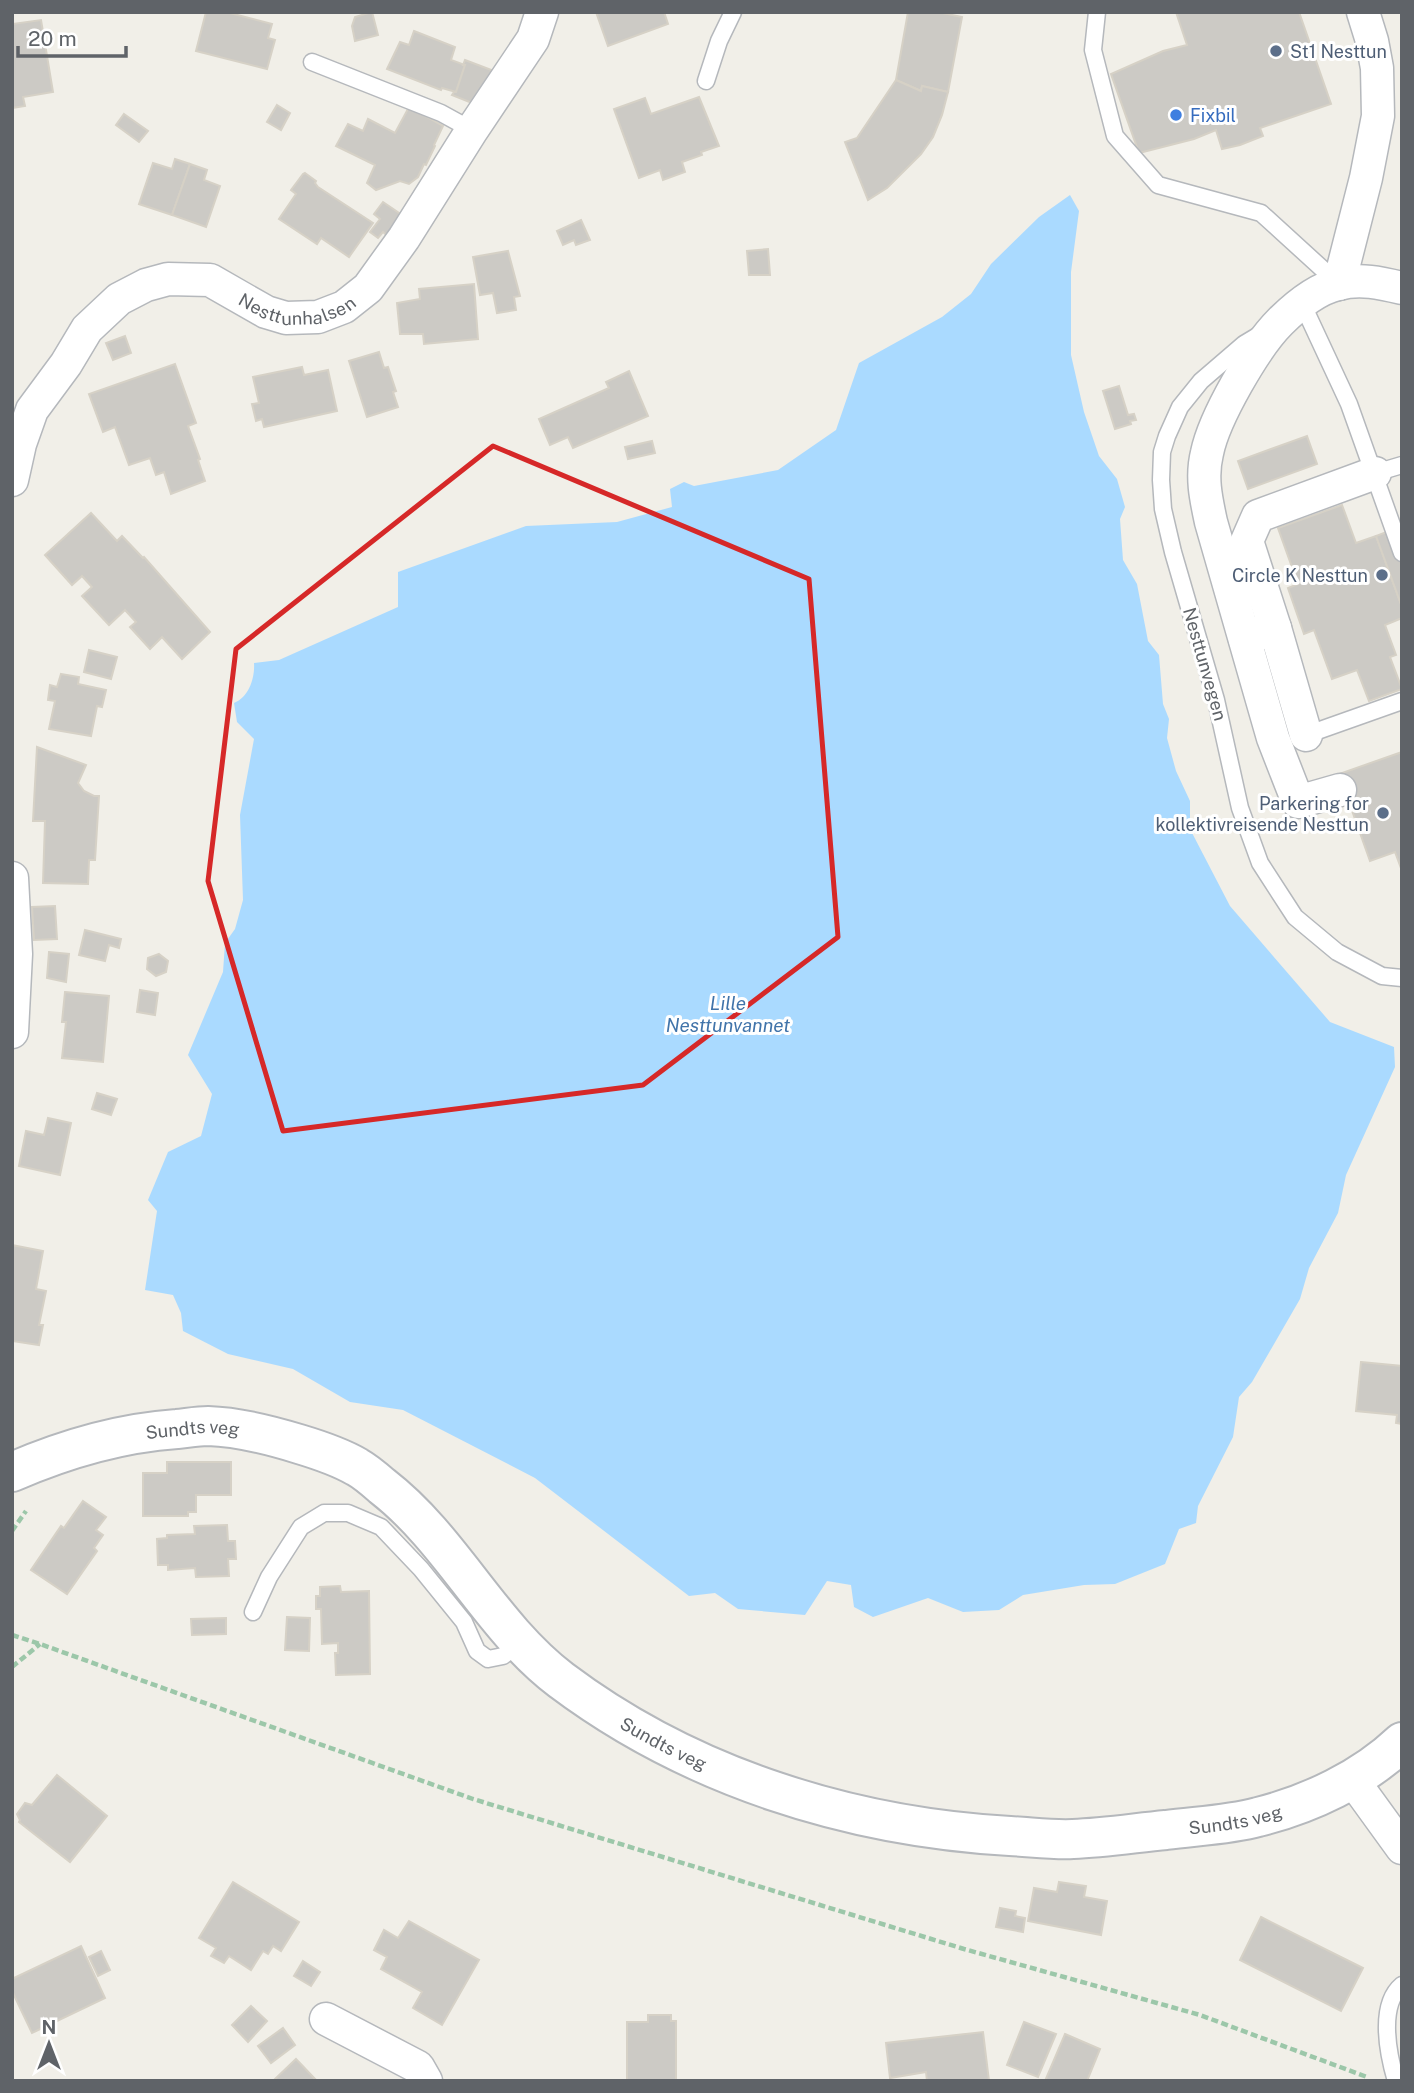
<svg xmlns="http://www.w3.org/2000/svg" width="1414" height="2093" font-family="'Public Sans',sans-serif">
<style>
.water{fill:#aadaff}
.building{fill:#cccac5;stroke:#d6d1c6;stroke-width:2}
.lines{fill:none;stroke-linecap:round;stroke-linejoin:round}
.service-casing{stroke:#b5b8bc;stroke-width:19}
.minor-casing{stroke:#b5b8bc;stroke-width:35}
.tertiary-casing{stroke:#b5b8bc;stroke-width:42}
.path{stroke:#9cc7a9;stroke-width:4.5;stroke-dasharray:7 3.5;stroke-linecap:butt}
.service{stroke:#fff;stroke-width:16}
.minor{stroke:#fff;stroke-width:32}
.tertiary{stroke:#fff;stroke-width:38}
.marked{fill:none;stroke:#d62828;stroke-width:5;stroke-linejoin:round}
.service-dot{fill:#5c6f8a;stroke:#fff;stroke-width:2.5}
.shop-dot{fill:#3f7fe0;stroke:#fff;stroke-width:2.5}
.labels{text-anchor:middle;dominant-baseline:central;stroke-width:6;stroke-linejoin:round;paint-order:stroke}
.service-label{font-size:18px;fill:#4e5e75;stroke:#fff;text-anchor:end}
.shop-label{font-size:18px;fill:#366cbe;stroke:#fff;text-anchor:start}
.street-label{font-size:18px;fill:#5f6368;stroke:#fff}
.water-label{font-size:19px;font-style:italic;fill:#4174aa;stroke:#fff}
</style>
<rect width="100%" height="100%" fill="#f1efe8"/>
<path class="water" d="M1070 195 1079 211 1071 272V355L1084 412 1099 456 1117 479 1125 507 1120 519 1123 560 1137 584 1148 641 1159 655 1163 704 1169 719 1167 738 1176 771 1190 801V829L1230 906 1330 1022 1394 1047 1395 1067 1346 1175 1338 1213 1309 1268 1300 1299 1252 1382 1239 1397 1233 1437 1198 1506 1196 1523 1179 1529 1165 1564 1115 1584 1084 1585 1023 1595 999 1610 963 1612 928 1598 873 1617 854 1607 851 1585 827 1581 805 1615 738 1609 715 1593 689 1596 535 1478 403 1410 350 1402 293 1369 228 1354 183 1331 181 1313 173 1295 145 1290 157 1211 148 1200 168 1152 201 1136 212 1094 188 1055 223 972 225 943 235 929 243 900 240 815 254 739 237 722 234 703C249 697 255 678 254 663L279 660 398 607V572L526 526 617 522 672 507 670 489 684 482 694 486 778 470 836 430 859 363 942 317 971 294 991 264 1039 217Z"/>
<g class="building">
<path d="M206 12H226L272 24 268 38 275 40 267 69 196 51Z"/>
<path d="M372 12 378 35 355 41 352 26 355 17Z"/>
<path d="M596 12H664L668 24 608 46Z"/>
<path d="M908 12H938L962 17 948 92 922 86 921 91 896 80Z"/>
<path d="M1176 12H1299L1331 104 1260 128 1263 136 1240 145 1222 149 1216 130 1194 139 1139 153 1111 74 1163 51 1187 45Z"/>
<path d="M41 20 53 92 23 97 25 106 12 108V24Z"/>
<path d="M414 31 455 47 451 60 465 65 456 92 442 88 441 90 387 69 400 42 409 45Z"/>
<path d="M465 60 494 71 472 103 452 95 454 92H456L465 65H463Z"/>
<path d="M896 80 921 91 922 86 948 92 942 115 933 137 921 154 887 188 868 200 845 142 857 138Z"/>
<path d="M699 97 719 146 701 152 702 155 682 162 685 172 663 180 660 170 639 178 614 109 645 98 651 114Z"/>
<path d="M277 105 290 113 281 130 267 122Z"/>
<path d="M409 107 443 126 434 145 435 146 426 165 424 164 418 177 409 184 400 181 376 190 367 183 375 165 336 146 348 124 363 131 368 119 395 133Z"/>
<path d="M124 114 148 131 139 142 116 125Z"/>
<path d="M175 159 190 164 172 215 139 204 153 163 172 169Z"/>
<path d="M190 164 207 170 204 180 220 186 206 227 172 215Z"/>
<path d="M305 173 316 181 315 183 318 187 373 223 349 257 321 238 317 244 279 219 296 194 291 190 303 174Z"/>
<path d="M383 202 405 217 390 238 383 232 378 238 370 232 380 219 374 214Z"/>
<path d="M581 220 590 240 576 245 574 240 563 245 557 231Z"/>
<path d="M768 249 770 275H749L747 251Z"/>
<path d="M508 251 520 296 514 297 516 310 497 313 493 293 480 295 473 257Z"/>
<path d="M474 284 478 339 424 344 423 334H400L397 303 420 299 419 289Z"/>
<path d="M125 336 131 353 113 360 106 343Z"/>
<path d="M379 352 384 368 388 367 396 391 393 392 398 407 367 417 349 361Z"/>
<path d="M175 364 196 423 188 426 200 459 198 460 205 481 171 494 164 472 156 475 150 458 129 465 115 427 103 432 89 394Z"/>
<path d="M302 367 304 375 328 370 337 411 264 427 262 419 256 421 252 404 259 403 253 377Z"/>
<path d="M629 371 648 416 573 448 568 437 550 445 539 419 609 388 606 382Z"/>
<path d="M1119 386 1128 415 1134 414 1136 420 1130 421 1131 424 1115 429 1103 391Z"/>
<path d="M1307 436 1317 464 1248 489 1238 461Z"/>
<path d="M652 441 655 453 628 459 625 447Z"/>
<path d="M1342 505 1356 543 1376 536 1402 607V618L1385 625 1396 655 1390 657 1402 689 1369 701 1357 670 1332 679 1314 630 1304 634 1288 588 1298 584 1278 528Z"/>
<path d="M91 513 117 541 122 536 143 558 144 557 210 632 182 659 162 637 150 649 130 627 136 622 125 610 109 625 82 596 92 587 82 576 72 585 45 555Z"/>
<path d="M1402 526V607L1376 536Z"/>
<path d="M89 650 117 657 111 679 84 672Z"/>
<path d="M61 674 79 677 78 684 106 690 102 707 97 706 91 736 49 729 55 701 48 700 50 685 57 687Z"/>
<path d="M37 747 86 765 78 783 84 791 94 796H99L95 860H89L88 884 43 883 45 821H33Z"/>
<path d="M1402 752V871L1395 852 1370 861 1339 774Z"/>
<path d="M55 906 57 939 34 940 32 907Z"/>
<path d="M85 930 121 939 119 948 109 945 105 961 79 955Z"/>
<path d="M49 952 69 954 66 982 47 978Z"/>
<path d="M159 954 168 961 166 972 156 976 147 969 148 958Z"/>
<path d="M140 990 158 993 155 1015 137 1012Z"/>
<path d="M65 992 109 996 103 1062 62 1058 66 1022H62Z"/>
<path d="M97 1093 117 1099 111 1115 92 1109Z"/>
<path d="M48 1118 71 1123 60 1175 19 1166 26 1131 44 1135Z"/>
<path d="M12 1245 43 1251 36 1289 46 1291 39 1325H43L39 1345 12 1341Z"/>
<path d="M1361 1362 1402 1366V1424L1396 1423 1397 1415 1356 1411Z"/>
<path d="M167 1462H231V1495H196V1512H188V1516H143V1473H167Z"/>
<path d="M83 1501 106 1517 96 1530 103 1535 94 1548 97 1551 67 1594 31 1570 61 1526 64 1528Z"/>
<path d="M227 1525 228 1541H235L236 1559H228L229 1576 196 1577 195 1568 168 1570V1565H158L157 1539 167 1538V1535L195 1534 194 1526Z"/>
<path d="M340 1586 341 1592 369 1591 370 1674 336 1675 335 1653H338V1643L322 1644 321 1609H316V1596H320V1587Z"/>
<path d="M287 1617 310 1618 309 1651 285 1650Z"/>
<path d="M226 1618V1634L192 1635 191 1619Z"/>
<path d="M57 1775 107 1816 70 1862 19 1822 20 1820 17 1814 25 1803 32 1805Z"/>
<path d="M233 1882 299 1922 281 1951 273 1946 268 1954 263 1951 251 1970 229 1956 224 1963 211 1956 216 1948 199 1938Z"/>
<path d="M1059 1882 1086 1886 1084 1897 1107 1901 1101 1935 1028 1921 1034 1888 1057 1892Z"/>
<path d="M1000 1908 1016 1911 1015 1916 1025 1918 1023 1932 996 1927Z"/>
<path d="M1261 1917 1363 1968 1341 2011 1240 1960Z"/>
<path d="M409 1921 479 1960 442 2025 413 2008 422 1992 381 1969 387 1957 374 1950 384 1930 398 1938Z"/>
<path d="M81 1946 105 1998 32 2033 12 1991V1979Z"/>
<path d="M101 1951 110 1970 98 1976 89 1957Z"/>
<path d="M303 1961 320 1972 311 1986 294 1976Z"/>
<path d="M251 2006 267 2021 248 2042 232 2025Z"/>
<path d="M648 2015H671V2021H676V2081H627V2022H648Z"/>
<path d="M1024 2022 1056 2034 1038 2077 1007 2065Z"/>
<path d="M283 2028 295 2045 271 2063 258 2046Z"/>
<path d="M983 2032 989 2081H927L926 2072 890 2078 886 2043Z"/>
<path d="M1065 2034 1100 2049 1087 2081H1045Z"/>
<path d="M296 2059 317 2081H273Z"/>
</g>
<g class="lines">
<g class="service-casing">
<g id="service">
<path d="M1097 12 1093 50 1115 136 1158 185 1261 213 1339 284"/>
<path d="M312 62 441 113 472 130"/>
<path d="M706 81 719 41 733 12"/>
<path d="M1302 303 1349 404 1402 553"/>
<path d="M1259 335 1244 344 1201 381 1180 407 1167 436 1162 452 1161 480 1163 509 1173 552 1216 700 1240 808 1260 863 1295 917 1337 952 1382 976 1402 978"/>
<path d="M1375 473 1402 465"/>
<path d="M1306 735 1402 701"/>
<path d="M253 1612 269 1577 301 1527 324 1513H348L381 1527 421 1569 464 1622 477 1651 488 1659 503 1656 520 1642"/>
<path d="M1396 2081C1388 2054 1378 2005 1402 1985"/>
</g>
</g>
<g class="minor-casing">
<g id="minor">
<path d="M1339 284 1366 178 1378 116 1377 68 1372 41 1363 12"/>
<path id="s1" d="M12 480 20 444 32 410 66 364 87 329 119 299 146 285 168 279 210 280 266 312 286 318 318 317 344 307 368 288 404 238 472 130 533 39 542 12"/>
<path d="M1275 628 1306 735"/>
<path d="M1245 639 1275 628 1247 541 1258 516 1375 473"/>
<path d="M1340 790 1298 802 1273 738 1211 522C1206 499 1201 477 1207 453 1214 418 1255 347 1280 322 1295 307 1317 289 1338 284 1360 278 1381 283 1402 288"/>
<path d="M12 878 16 954 12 1032"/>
<path d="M1352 1779 1402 1848"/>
<path d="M326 2019 418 2067 426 2081"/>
</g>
</g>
<g class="tertiary-casing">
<g id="tertiary">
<path id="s2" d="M12 1472C65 1449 119 1433 177 1429 187 1428 198 1426 208 1426 239 1427 270 1435 299 1444 319 1450 340 1457 357 1467 366 1472 374 1479 382 1486 452 1540 490 1626 561 1680 690 1777 850 1827 1010 1836 1031 1837 1052 1840 1073 1839 1103 1838 1135 1833 1166 1830 1196 1826 1229 1825 1258 1817 1310 1804 1363 1779 1402 1742"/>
</g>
</g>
<g class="path">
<path d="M12 1531 26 1511"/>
<path d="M12 1635 40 1644 473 1799 964 1949 1200 2015 1367 2077"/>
<path d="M12 1667 40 1644"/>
</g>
<use href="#service" class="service"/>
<use href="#minor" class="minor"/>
<use href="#tertiary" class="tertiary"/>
</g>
<path class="marked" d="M493 446 809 579 838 937 643 1085 283 1131 208 881 236 649Z"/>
<g class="service-dot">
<circle cx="1276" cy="51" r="7"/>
<circle cx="1382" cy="575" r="7"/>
<circle cx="1383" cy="813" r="7"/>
</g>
<circle class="shop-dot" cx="1176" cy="115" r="7"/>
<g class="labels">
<g class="service-label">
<text x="1290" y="51" text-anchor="start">St1 Nesttun</text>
<text x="1368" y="575">Circle K Nesttun</text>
<text x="1369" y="803">Parkering for<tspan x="1369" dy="21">kollektivreisende Nesttun</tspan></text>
</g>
<g class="shop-label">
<text x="1190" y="115">Fixbil</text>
</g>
<g class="street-label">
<text stroke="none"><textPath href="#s1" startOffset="406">Nesttunhalsen</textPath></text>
<text transform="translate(1205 664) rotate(74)">Nesttunvegen</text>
<text stroke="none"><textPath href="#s2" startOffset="187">Sundts veg</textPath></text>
<text stroke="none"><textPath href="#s2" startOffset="775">Sundts veg</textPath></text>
<text stroke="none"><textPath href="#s2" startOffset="1363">Sundts veg</textPath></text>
</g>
<g class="water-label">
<text x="728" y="1003">Lille<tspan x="728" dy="22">Nesttunvannet</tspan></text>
</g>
</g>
<rect width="1414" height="2093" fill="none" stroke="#5f6368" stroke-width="28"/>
<g transform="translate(49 2044)" stroke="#ffffff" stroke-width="5" paint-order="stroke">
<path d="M0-5L12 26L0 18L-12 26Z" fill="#5f6368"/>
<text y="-10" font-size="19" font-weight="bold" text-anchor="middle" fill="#5f6368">N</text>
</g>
<path d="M18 46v10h108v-10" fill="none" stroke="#5f6368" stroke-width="3.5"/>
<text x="28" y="46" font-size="21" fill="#5f6368" stroke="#ffffff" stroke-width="5" paint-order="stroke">20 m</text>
</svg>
